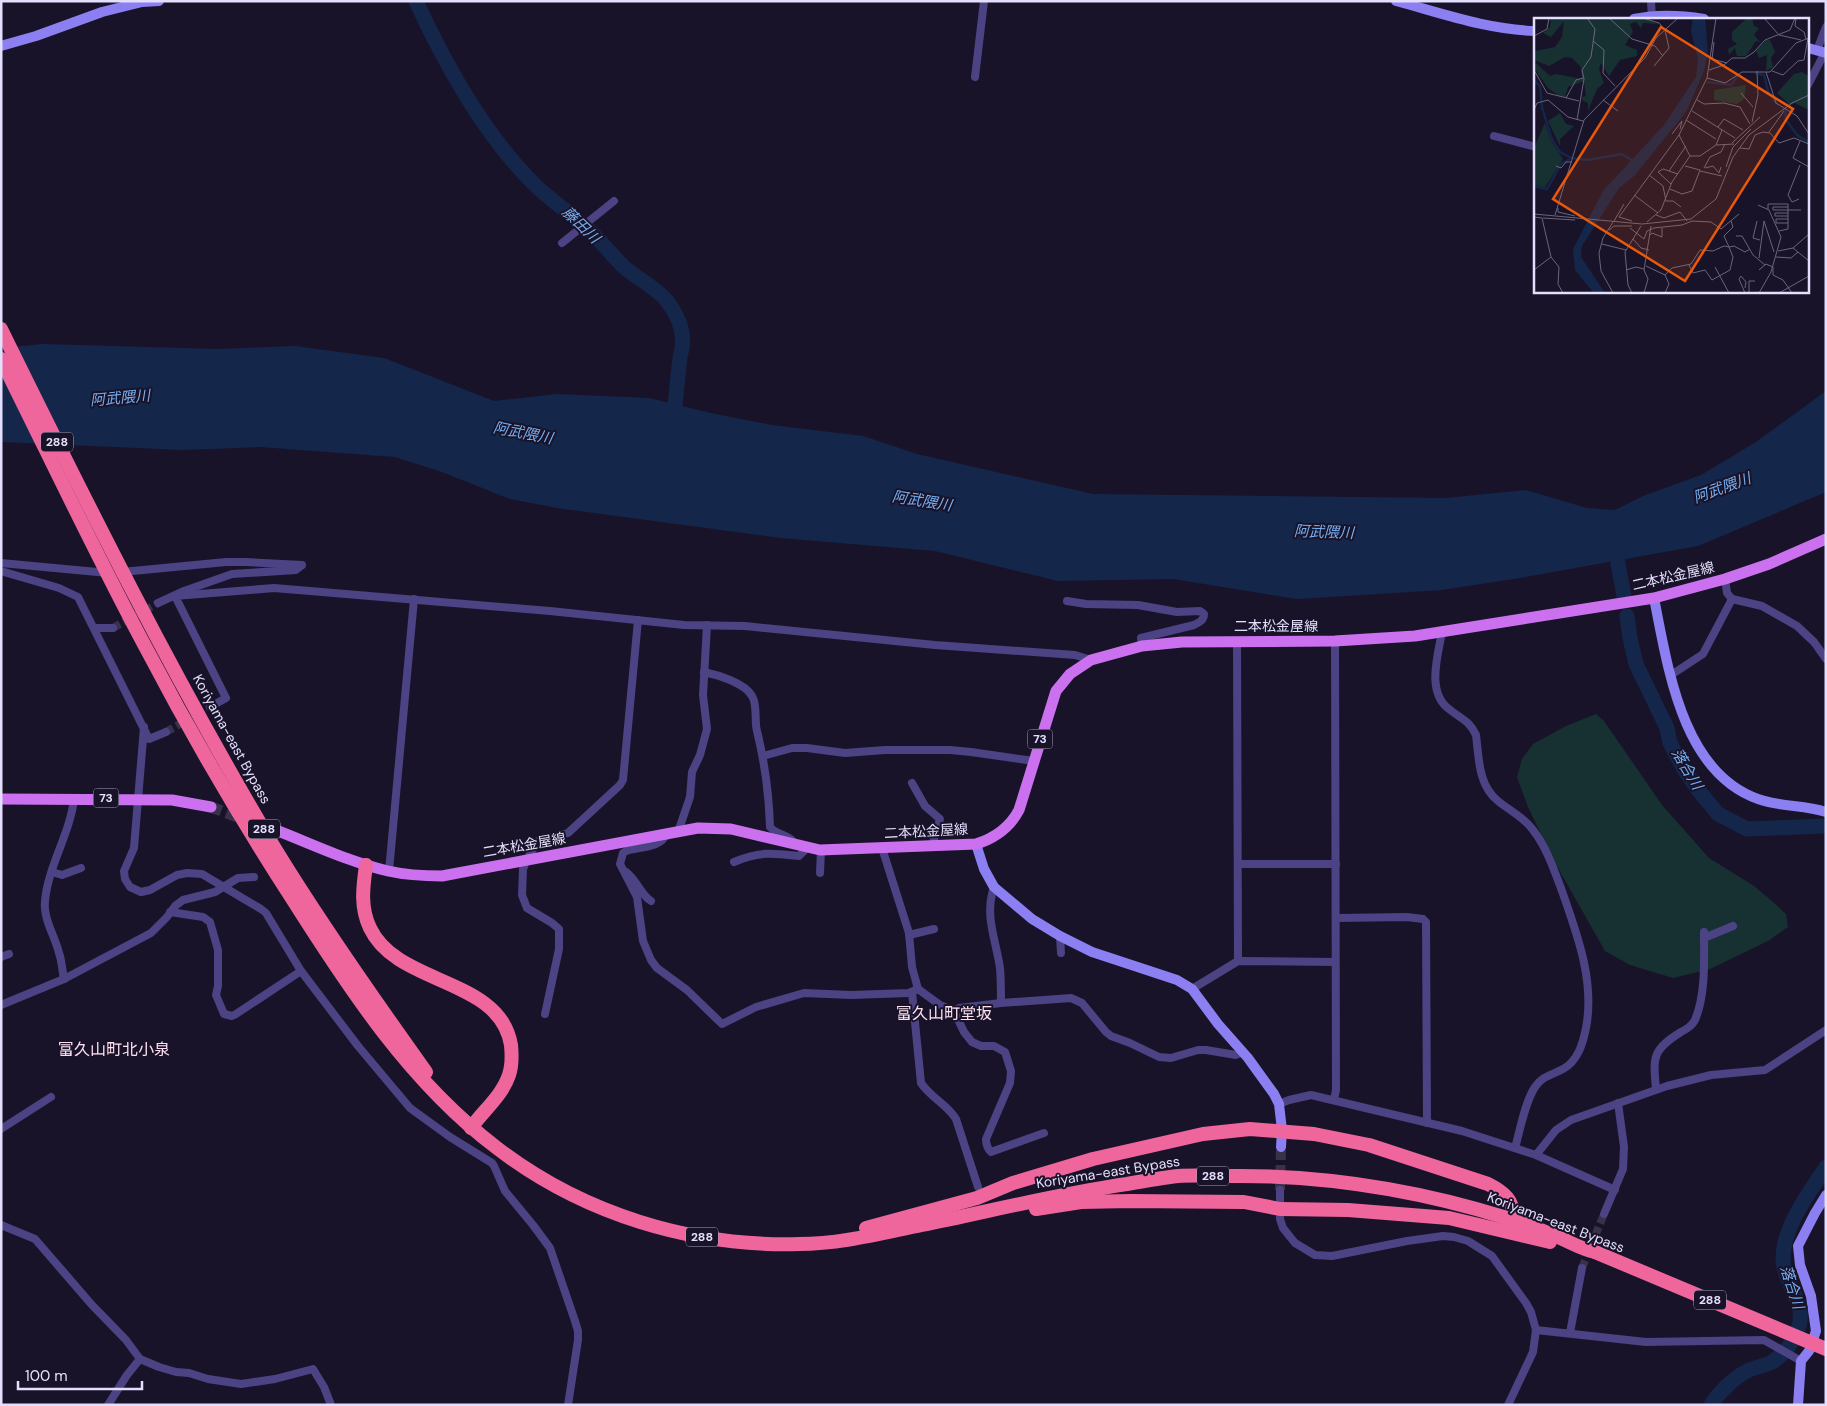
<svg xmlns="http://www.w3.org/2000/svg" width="1827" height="1406" font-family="'DM Sans','Noto Sans JP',sans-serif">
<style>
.green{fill:#173132}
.water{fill:#15264b}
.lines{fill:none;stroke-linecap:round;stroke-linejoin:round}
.river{stroke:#15264b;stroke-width:15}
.street-tunnel{stroke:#373249;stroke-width:8;stroke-dasharray:8 4;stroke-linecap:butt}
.secondary-tunnel{stroke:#373249;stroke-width:10;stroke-dasharray:10 5;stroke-linecap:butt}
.primary-tunnel{stroke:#373249;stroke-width:11;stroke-dasharray:11 5.5;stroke-linecap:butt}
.street{stroke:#4b4383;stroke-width:8}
.secondary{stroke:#8b7ff2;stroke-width:10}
.primary{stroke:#cb71f0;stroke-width:11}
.highway{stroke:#ef669d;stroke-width:14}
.highway-bridge{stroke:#ef669d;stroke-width:14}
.labels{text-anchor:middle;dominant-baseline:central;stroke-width:4;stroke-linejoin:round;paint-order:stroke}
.shield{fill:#191329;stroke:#a7a2bd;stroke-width:1}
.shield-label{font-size:12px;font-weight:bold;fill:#e4dffc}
.street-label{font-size:14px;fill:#e4dffc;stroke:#191329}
.water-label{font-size:15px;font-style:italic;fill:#77aff1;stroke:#191329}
.quarter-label{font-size:16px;fill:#fce0f0;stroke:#191329}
.inset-river{fill:none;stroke:#15264b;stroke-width:2.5}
.inset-road{fill:none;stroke:#6a657d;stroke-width:1}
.view{fill:#e8590c;fill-opacity:0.15;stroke:#e8590c;stroke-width:2.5}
.inset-edge{fill:none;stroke:#e4dffc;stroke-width:2.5}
</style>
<rect width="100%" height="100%" fill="#191329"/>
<path class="green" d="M1596 714 1604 721 1662 805 1709 858 1754 886 1774 903 1786 914 1788 927 1768 941 1710 969 1673 978 1630 965 1605 951 1554 861 1528 807 1517 777 1522 759 1533 744 1566 726Z"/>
<path class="water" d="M43 344 218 349 295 346 384 358 494 401 557 394 649 398 715 414 772 425 863 436 917 454 1093 494 1446 498 1526 490 1587 508 1615 510 1643 496 1701 475 1756 442 1826 391V492L1698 546 1520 578 1442 590 1297 599 1173 579 1058 581 935 551 781 538 557 508 510 499 442 472 395 457 260 447 182 450 1 442V348Z"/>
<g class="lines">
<g class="river">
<path d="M416 1C445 64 484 134 533 183 551 201 573 215 591 232 603 243 613 257 625 268 638 279 657 288 667 301 680 318 687 336 680 357L673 424"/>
<path d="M1614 542 1624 596"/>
<path d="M1627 616 1630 638 1636 664 1667 728 1670 743 1684 769 1699 791 1718 814 1747 829 1826 826"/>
<path d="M1711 1405C1719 1392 1734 1378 1747 1371 1755 1367 1765 1366 1772 1362 1784 1355 1794 1341 1798 1329 1808 1305 1784 1284 1783 1260 1782 1228 1809 1193 1826 1167"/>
</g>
<g class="street-tunnel">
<path d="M113 628 158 603"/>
<path d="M166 732 187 720"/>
<path d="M1582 1268 1604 1214"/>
</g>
<path class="secondary-tunnel" d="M1280 1190 1281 1147"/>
<path class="primary-tunnel" d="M211 807 245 820"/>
<g class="street">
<path d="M1651 1 1652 19"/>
<path d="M1817 50 1826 27"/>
<path d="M975 77 984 1"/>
<path d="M1808 85 1825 52"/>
<path d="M1494 136 1536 147"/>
<path d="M562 243 614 201"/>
<path d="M1 563 108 573"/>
<path d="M1 571 59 588 78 597 149 739 166 732"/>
<path d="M122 572 226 562H245L302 565"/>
<path d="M1725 579 1727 593 1732 599 1762 606 1797 626 1814 642 1826 659"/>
<path d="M1067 601 1086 604 1138 605 1177 612 1200 611 1204 614C1204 620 1200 622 1194 625L1141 638 1142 646"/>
<path d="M158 603 184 591 232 574 296 570 301 566"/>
<path d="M95 628H113"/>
<path d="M1442 632C1438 655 1426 692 1449 709 1461 719 1469 720 1476 735 1479 758 1478 785 1498 801 1510 811 1524 817 1533 830 1547 848 1554 870 1562 891 1577 934 1595 981 1586 1028 1583 1043 1578 1061 1563 1069 1552 1075 1542 1076 1535 1087 1525 1102 1520 1130 1515 1148"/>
<path d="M1237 641 1238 961"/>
<path d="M704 672C718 675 745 683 752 696 758 706 754 720 757 731 765 764 769 792 770 827 775 834 787 834 793 841"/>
<path d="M1671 675 1703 654 1732 599"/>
<path d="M210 707 226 698 175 596 274 588 550 611 684 625 745 626 935 645 1075 655 1091 660"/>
<path d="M144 727 134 848 124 871 125 879 130 887 141 892 150 890 177 875 187 873 202 874 261 909 266 913 301 971 358 1046 410 1108 450 1137 492 1163 494 1166 505 1191 533 1225 550 1248 575 1321 578 1331V1340L568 1405"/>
<path d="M763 756 792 748H807L845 753 885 750H950L971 752 1034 761"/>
<path d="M912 783 925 806 940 819 932 846"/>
<path d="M678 832 690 797 692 772 700 755 707 729 703 695 707 625"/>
<path d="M666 834C662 848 638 847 626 851L623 853 620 864 637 897 643 941 651 960 657 968 687 990 722 1024 756 1007 804 993 851 995 909 993 918 989 912 967 909 933 882 848"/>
<path d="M734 862C759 851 773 853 799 856L808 847"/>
<path d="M1238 864H1336"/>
<path d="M389 871 414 599"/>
<path d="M52 872 62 875 81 868"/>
<path d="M626 872C637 880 640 894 651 901"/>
<path d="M820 873 821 850"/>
<path d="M994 887C984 915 996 940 1000 968 1001 979 1001 991 1001 1003"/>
<path d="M170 912 203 917 210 922 218 950V986L216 995 224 1014 232 1016 236 1014 301 971"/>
<path d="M1337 918 1407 917 1423 919 1426 922 1427 1123"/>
<path d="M909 935 934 929"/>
<path d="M1060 936 1061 953"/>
<path d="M1704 938 1733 926"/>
<path d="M1 957 9 954"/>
<path d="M64 979C62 970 62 961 59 953 55 936 43 919 45 901 48 866 70 834 74 799"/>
<path d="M918 989 940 1005 954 1011 964 1032 972 1042 981 1046H994L1005 1052 1011 1071 1010 1083 986 1139C986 1145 987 1148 991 1152L1044 1133"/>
<path d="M1192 989 1238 961 1335 962"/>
<path d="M912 992 921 1083C931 1098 947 1104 956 1119L978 1187"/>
<path d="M1 1005 64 979 151 933 167 917 175 906 183 900 215 892 238 878 254 877"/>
<path d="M954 1011 959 1008 1001 1003 1071 998 1082 1003 1106 1032 1111 1036 1130 1043 1159 1057 1171 1058 1198 1050H1206L1236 1055 1242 1052"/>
<path d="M545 1014 559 949V929L552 923 527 908 522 895 523 869 527 859 538 841 568 833 620 785 623 780 638 620"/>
<path d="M1656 1089C1653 1057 1652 1050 1681 1032 1687 1029 1692 1026 1695 1020 1706 994 1704 959 1704 932"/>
<path d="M1334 1100 1336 1090 1335 641"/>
<path d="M1279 1104 1289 1100 1311 1095 1462 1131 1536 1155 1615 1190"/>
<path d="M1 1129 51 1097"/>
<path d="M1536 1155 1556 1130 1571 1120 1667 1086 1711 1075 1765 1070 1826 1030"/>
<path d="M1280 1190V1219L1283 1228 1295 1243 1315 1255 1332 1256 1407 1241 1443 1236 1454 1237 1468 1241 1492 1256 1526 1303 1531 1312 1536 1330 1533 1352 1508 1405"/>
<path d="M1604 1214 1623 1169 1624 1147 1618 1103"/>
<path d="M1 1225 35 1239 92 1305 126 1340 140 1359 159 1367 176 1372 189 1373 208 1379 241 1384 275 1379 313 1369 324 1387 331 1405"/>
<path d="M1536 1330 1646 1342 1764 1340 1801 1361"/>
<path d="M1570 1333 1582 1268"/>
<path d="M108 1405 127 1375 140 1359"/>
</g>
<g class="secondary">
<path d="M1396 1C1441 13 1488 30 1536 31"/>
<path d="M1634 19C1658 14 1680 15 1704 19"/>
<path d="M1 46 36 36 102 12 142 2 159 1"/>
<path d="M1808 48 1826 53"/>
<path d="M1654 598C1668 668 1682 772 1758 799 1780 807 1804 805 1826 812"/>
<path d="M976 844 984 869 994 887 1032 919 1060 936 1092 952 1177 980 1192 989 1218 1024 1248 1058 1274 1094 1279 1104 1282 1130 1281 1147"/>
<path d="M1798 1405 1801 1361 1809 1351 1816 1331 1811 1296 1800 1265 1798 1246 1815 1213 1826 1195"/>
</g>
<g class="primary">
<path d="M1 799 172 800 211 807"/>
<path d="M273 829C310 843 349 862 388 871 406 875 424 876 442 876L698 828 731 829 820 850 976 844C995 838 1010 827 1019 810L1056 691 1070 674 1091 660 1142 646 1182 642 1335 641 1415 636 1654 598 1725 579 1769 564 1826 539"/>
</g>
<g class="highway">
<path d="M1 329C87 504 174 679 274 847 321 924 373 998 426 1072"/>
<path d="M1 359C49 455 95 553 146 648 191 734 240 818 293 900 350 990 411 1083 497 1148 583 1214 691 1247 799 1244 841 1244 882 1233 922 1225 991 1211 1058 1194 1127 1184 1144 1181 1161 1178 1178 1176 1196 1175 1213 1176 1231 1176 1325 1175 1417 1190 1507 1218 1524 1223 1540 1230 1556 1236 1570 1242 1581 1249 1595 1252"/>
<path d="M366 865C363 887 360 907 370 928 397 986 500 977 511 1045 512 1055 512 1066 509 1075 502 1096 483 1111 471 1128"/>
<path d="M1036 1209 1081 1202 1130 1201 1244 1202 1280 1209 1348 1210 1449 1218 1550 1242"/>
<path d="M866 1228 977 1198 1013 1183 1093 1159 1203 1134 1250 1129 1314 1134 1369 1145 1488 1184C1504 1192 1515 1201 1513 1220"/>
</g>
<path class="highway-bridge" d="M1595 1252 1826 1349"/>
</g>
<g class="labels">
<g class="shield">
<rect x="41" y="432.5" width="32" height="19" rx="4"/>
<rect x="1027.5" y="729.5" width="25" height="19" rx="4"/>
<rect x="93.5" y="788.5" width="25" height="19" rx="4"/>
<rect x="248" y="819.5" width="32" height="19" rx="4"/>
<rect x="1197" y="1166.5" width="32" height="19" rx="4"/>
<rect x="686" y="1227.5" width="32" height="19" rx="4"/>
<rect x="1694" y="1290.5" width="32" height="19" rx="4"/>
</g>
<g class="shield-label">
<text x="57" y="442">288</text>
<text x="1040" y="739">73</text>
<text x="106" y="798">73</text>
<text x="264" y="829">288</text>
<text x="1213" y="1176">288</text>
<text x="702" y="1237">288</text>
<text x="1710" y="1300">288</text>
</g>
<g class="street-label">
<text transform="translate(1673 576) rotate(-13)">二本松金屋線</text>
<text x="1276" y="626">二本松金屋線</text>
<text transform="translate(232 739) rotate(61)">Koriyama-east Bypass</text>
<text transform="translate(926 831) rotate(-3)">二本松金屋線</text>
<text transform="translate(524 845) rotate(-10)">二本松金屋線</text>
<text transform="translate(1108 1172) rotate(-9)">Koriyama-east Bypass</text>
<text transform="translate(1556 1222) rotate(21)">Koriyama-east Bypass</text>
</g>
<g class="water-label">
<text transform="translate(581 225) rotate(44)">藤田川</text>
<text transform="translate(120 398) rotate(-5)">阿武隈川</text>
<text transform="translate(523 433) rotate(11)">阿武隈川</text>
<text transform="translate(1722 488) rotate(-20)">阿武隈川</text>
<text transform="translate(922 501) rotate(9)">阿武隈川</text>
<text transform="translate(1324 532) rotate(2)">阿武隈川</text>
<text transform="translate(1687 769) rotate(59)">落合川</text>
<text transform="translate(1792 1287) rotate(72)">落合川</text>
</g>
<g class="quarter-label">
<text x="944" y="1013">富久山町堂坂</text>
<text x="114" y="1049">富久山町北小泉</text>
</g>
</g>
<g transform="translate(1534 18)">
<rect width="275" height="275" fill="#191329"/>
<path d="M17 0H109L124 6 109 5 107 10 102 4 96 6 99 14 91 27 103 32V38L86 42 75 58 67 45 65 51 70 65 63 71 54 93V85L48 82V79L52 78 50 63 34 69 31 79 24 77 14 70 0 50 2 45 16 58 22 56 48 61 47 49 38 40 31 39 15 48 0 42 1 33 21 29 28 19 30 3 17 19 9 15 16 9ZM213 0H218L220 8 225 10 220 17 226 24 222 23 212 38H203L201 30 195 37 194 31 203 26 198 22V14ZM232 22H236L241 34 237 40 239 49 232 53 233 37 225 40 222 33ZM268 54 275 58V92L261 85 256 87 243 75 260 56ZM212 67 210 81 203 86 180 82V72ZM26 95 32 106 40 108 26 121V128L14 103ZM11 105 17 123 29 141 10 171 0 166V130Z" fill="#173132"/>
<path d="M159 0H171L174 33 170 53 152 94 100 158 85 170 48 228 47 239 71 275H60L41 252 39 231 69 173 130 107 162 59 164 41 157 13Z" fill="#15264b"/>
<path class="inset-river" d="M221 55 230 57 234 73 243 87M0 62 6 68 8 89 18 122 26 134 38 140 53 142 88 136 99 143M173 64 197 67 205 56M251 90 252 102 264 118 275 124M0 168 13 171 27 146 36 141"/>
<path class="inset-road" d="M75 0 98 21 121 28 129 38M109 0 125 5 131 12M230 0 245 17 267 22M262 0 261 8 270 14 272 21M0 18 13 11 15 0M59 23 70 32 69 55 81 68M178 41 180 24M178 41 193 45M120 48 135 30 131 12M0 52 13 75 45 83M175 52 190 47 198 40H211L220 34 231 22 256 12 261 0M238 53 249 57 264 43 270 42 274 20M232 54 242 85 263 98 275 116M173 60 191 65 208 54H236L262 25 275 20M207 75 219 89M32 80 42 62 49 60M69 82 84 93M163 82 170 86 190 85 206 89 216 106M0 92 3 85 14 82 34 99 49 103M158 93 201 120M43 102 50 61 48 52 57 39 61 11 53 0M152 102 182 121M218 104 224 77 223 53M184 109 190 101 209 112M235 114 250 93M138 116 148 103 146 111M266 123 259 140 275 149M198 125 226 99M182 127 188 112M206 130 215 131 221 117 229 114 236 115 245 125 260 120 275 126M156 138H166L182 127 200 126M22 148 27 150 32 144H38M192 149 199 129 217 111M170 150 176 139 187 134 191 126M171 150 179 148 185 155 187 149M135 153 152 128M166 153 188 158M124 154 129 151 144 156M124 154 137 166M115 157 129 168 132 183H139L147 189M136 171 148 176 158 173 166 152 151 148M100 177 124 195M265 181 258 184 254 177 266 147M224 187 235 192 247 219 237 254 225 275M254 189H239V192H267M24 190V194L41 198M234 191V186H254V211L245 213M254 195H241V198H254M0 196 108 206 157 201 182 181 199 139 215 117 258 85 275 77M21 197 50 102 111 40 122 20 144 0M122 197 130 200 146 194 153 203M0 199 8 200 17 239 25 249 24 266 29 275M9 200 41 202M80 203 90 186M98 203 85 199 145 117M197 203 199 209 190 218 195 229 200 228 211 234 216 231M223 203 219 220 226 222M113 204 127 192 138 164 156 138 145 117 173 60 182 0M254 205H242V201H254M96 210 110 221 113 213 120 210 148 207 158 203 177 204 187 211 205 196M75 212 80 208H98M115 218 118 215 128 219V210M202 218H208L219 237 231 247M99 221 107 230 115 232M68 226 92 232M259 230 275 243M244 233 259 230 275 216M242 239 257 240 264 234M225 240 230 203 240 234M112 248 131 257 135 266 131 275M181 249 195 275M0 252 17 239M92 252 102 249 110 251M225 252 232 246 239 249V257L249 262 258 275M131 257 138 250 157 246 166 232 179 233 190 228 195 229 199 239 196 252 178 262 171 252 159 255 155 247M79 275 67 253 65 235 69 220 79 204M98 275 94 267 91 234 107 208M110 275 114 261 110 252 117 208M211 275 205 261 207 258 212 264 211 270M215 275V263H221M245 275 275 258"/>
<path class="view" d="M127 9 259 91 151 263 19 181Z"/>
<rect width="275" height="275" class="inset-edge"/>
</g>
<rect width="1827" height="1406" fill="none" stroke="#e4dffc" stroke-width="5"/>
<path d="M18 1381v8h124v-8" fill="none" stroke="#e4dffc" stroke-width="2.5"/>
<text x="25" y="1381" font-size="15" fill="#e4dffc" stroke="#191329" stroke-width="4" paint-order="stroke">100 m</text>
</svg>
